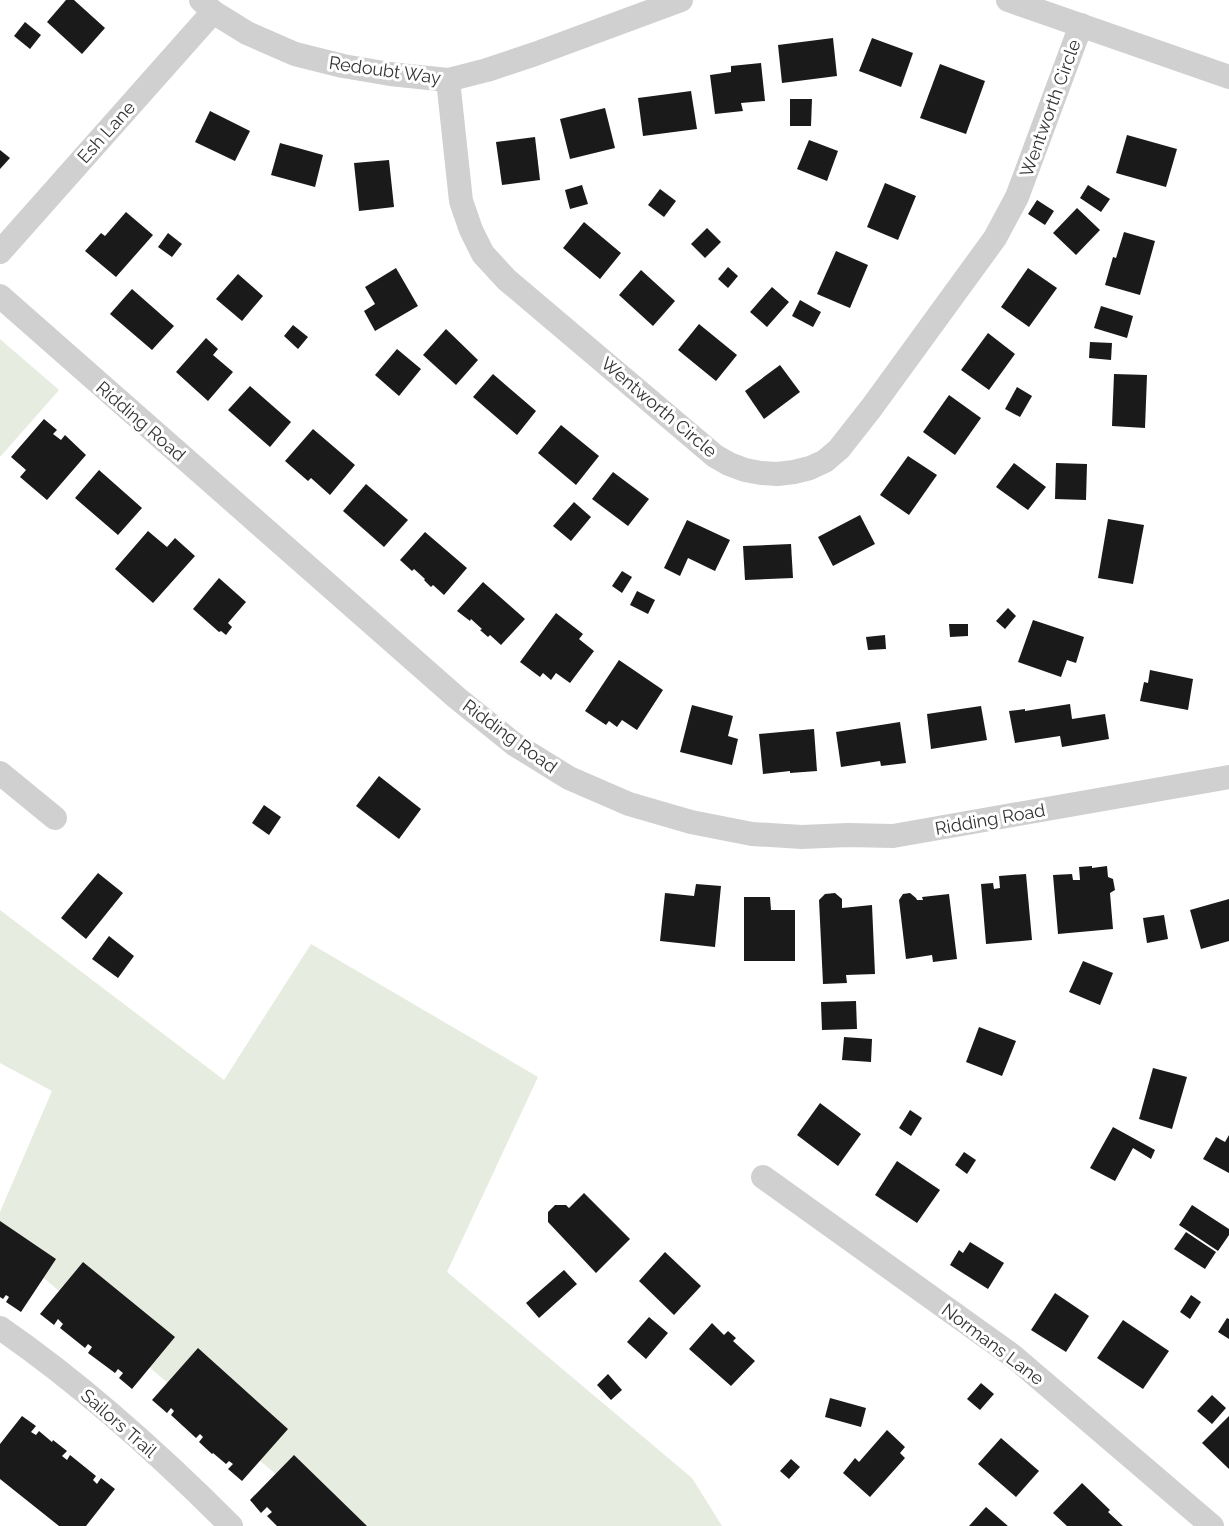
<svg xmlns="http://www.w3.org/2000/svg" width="1229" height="1526" font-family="Raleway,sans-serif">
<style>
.green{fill:#e6ecdf}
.building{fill:#1a1a1a}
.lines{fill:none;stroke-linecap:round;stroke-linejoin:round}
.street{stroke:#d0d0d0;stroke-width:24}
.labels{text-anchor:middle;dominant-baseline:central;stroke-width:6;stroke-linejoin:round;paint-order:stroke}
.street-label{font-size:18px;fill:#333;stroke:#fff}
</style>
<rect width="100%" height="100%" fill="#fff"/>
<g class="green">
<path d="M0 339 59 390 0 457Z"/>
<path d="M0 910 224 1080 311 944 538 1077 447 1272 692 1478 722 1526H337L0 1241V1212L52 1091 0 1063Z"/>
</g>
<g class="building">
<path d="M66 0H74L105 28 82 54 47 22Z"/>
<path d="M25 22 41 35 30 49 14 36Z"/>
<path d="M833 38 837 76 782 83 778 45Z"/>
<path d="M872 38 913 53 901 87 859 71Z"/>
<path d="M761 63 765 101 741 103 743 111 715 114 710 75 731 72V66Z"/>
<path d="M940 64 985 81 966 134 920 118Z"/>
<path d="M691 91 697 129 643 136 638 98Z"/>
<path d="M790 99H812L811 126H790Z"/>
<path d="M605 108 615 148 570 159 560 119Z"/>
<path d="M210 111 250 131 235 161 195 142Z"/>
<path d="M1127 135 1177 149 1166 187 1116 173Z"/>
<path d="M535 137 540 180 502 185 496 142Z"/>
<path d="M809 140 838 151 827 181 797 169Z"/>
<path d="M280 143 323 155 315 187 271 175Z"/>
<path d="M0 150 10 158 0 169Z"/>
<path d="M389 160 394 207 359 211 354 163Z"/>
<path d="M885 183 916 196 898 240 867 227Z"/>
<path d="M582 185 588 204 570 209 565 190Z"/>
<path d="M1088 185 1110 199 1101 212 1080 198Z"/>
<path d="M660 189 676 201 664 217 648 205Z"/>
<path d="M1037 200 1054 211 1045 225 1028 214Z"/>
<path d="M1077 208 1100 230 1076 255 1053 233Z"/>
<path d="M126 212 153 235 116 277 85 251 101 233 105 236Z"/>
<path d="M584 222 621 253 600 279 563 248Z"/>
<path d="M707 228 721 242 705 258 691 244Z"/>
<path d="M1124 232 1155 241 1140 295 1105 285 1113 257 1116 258Z"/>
<path d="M168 233 182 244 172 257 158 247Z"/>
<path d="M836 251 868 265 850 308 817 294Z"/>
<path d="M728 267 738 276 728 288 718 279Z"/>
<path d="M396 268 418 306 375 331 364 311 375 304 365 287Z"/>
<path d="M1028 268 1057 288 1029 327 1001 307Z"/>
<path d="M641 270 675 301 653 326 619 295Z"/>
<path d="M238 274 263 296 242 321 216 299Z"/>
<path d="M772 287 789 302 767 327 750 312Z"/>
<path d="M132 289 174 326 152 350 110 314Z"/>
<path d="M800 300 821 312 813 327 792 316Z"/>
<path d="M1101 306 1133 316 1127 338 1094 328Z"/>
<path d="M699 324 737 355 716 381 678 350Z"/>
<path d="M293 325 308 337 298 349 284 336Z"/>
<path d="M446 329 478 360 456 385 423 355Z"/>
<path d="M988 333 1015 354 989 390 961 370Z"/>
<path d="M206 338 218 349 213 355 233 372 208 401 176 372Z"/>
<path d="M1090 342 1112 343 1111 360 1089 358Z"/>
<path d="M397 349 421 369 399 396 375 375Z"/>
<path d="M780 365 800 392 764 419 745 391Z"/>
<path d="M493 374 536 411 517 435 473 397Z"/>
<path d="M1114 374 1147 375 1145 428 1112 426Z"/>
<path d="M250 386 291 422 270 447 228 410Z"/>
<path d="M1017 387 1032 396 1020 417 1005 409Z"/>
<path d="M949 395 981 418 955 455 923 432Z"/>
<path d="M44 419 57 430 53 434 61 440 65 435 86 455 47 500 20 477 26 470 11 457Z"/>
<path d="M561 425 599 456 576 485 538 453Z"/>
<path d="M313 429 355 465 330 495 311 478 308 481 285 461Z"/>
<path d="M908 456 937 475 909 515 880 495Z"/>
<path d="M1014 463 1046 487 1028 510 996 487Z"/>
<path d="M1056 463 1087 464 1086 500 1055 499Z"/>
<path d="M99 470 142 508 118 535 75 498Z"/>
<path d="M613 472 649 499 628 526 592 499Z"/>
<path d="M366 484 408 520 384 547 343 511Z"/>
<path d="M574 502 591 517 571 541 553 526Z"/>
<path d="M860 515 875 544 833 566 818 537Z"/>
<path d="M1108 519 1144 525 1133 584 1098 578Z"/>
<path d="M687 520 730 540 715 571 688 558 680 576 664 568Z"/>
<path d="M148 531 167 547 175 538 195 556 153 603 115 569Z"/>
<path d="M425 532 467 568 444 595 433 585 431 587 424 580 425 579 414 569 412 571 400 560Z"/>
<path d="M791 544 793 578 745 580 743 546Z"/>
<path d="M622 571 632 577 622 593 612 586Z"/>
<path d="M219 578 246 602 228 623 232 627 226 635 221 631 219 632 193 609Z"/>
<path d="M483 582 525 619 501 645 490 635 488 637 480 630 482 629 471 619 470 621 457 611Z"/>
<path d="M637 591 655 600 648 614 630 605Z"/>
<path d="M1008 608 1016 616 1005 629 996 621Z"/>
<path d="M556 613 583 634 579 639 594 651 570 683 556 673 551 680 543 673 540 677 520 662Z"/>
<path d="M1033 620 1084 637 1076 663 1067 660 1061 677 1018 662Z"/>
<path d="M949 624H968V636L950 637Z"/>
<path d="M885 635 886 649 868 650 866 637Z"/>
<path d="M619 660 663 690 637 730 622 720 617 727 609 721 606 725 585 711Z"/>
<path d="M1150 670 1193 679 1188 710 1140 701 1144 682 1148 683Z"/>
<path d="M1070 704 1072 719 1105 714 1109 739 1062 747 1060 736 1015 743 1009 711 1025 709V711Z"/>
<path d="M692 705 733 716 728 736 738 739 732 765 680 752Z"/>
<path d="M981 706 987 740 931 749 927 714Z"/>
<path d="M900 722 906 763 881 766 880 761 841 767 836 732Z"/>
<path d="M814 729 817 771 790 773V771L763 774 759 734Z"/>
<path d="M379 776 421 809 399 839 356 806Z"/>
<path d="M264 805 281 817 269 835 252 823Z"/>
<path d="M1092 866V868L1107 866 1108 877 1113 879 1115 890 1110 893 1113 929 1058 934 1053 875 1072 874 1073 880H1080L1079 867Z"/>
<path d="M98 873 123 893 86 939 61 918Z"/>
<path d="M1026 874 1032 940 986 944 981 884 993 883 994 889 1000 888 999 876Z"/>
<path d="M696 884 721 886 715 947 660 941 665 893 694 896Z"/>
<path d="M835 893 842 899V908L872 905 875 974 846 975 847 983 823 984 819 900 825 894Z"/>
<path d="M910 893 916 898 917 900H923L922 897 949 894 957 959 933 962 932 955 906 959 899 900 903 894Z"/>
<path d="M744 897H770L771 910H795V961H744Z"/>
<path d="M1229 899V941L1201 949 1190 910Z"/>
<path d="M1164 915 1168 939 1147 943 1143 918Z"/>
<path d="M109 936 134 956 118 978 92 959Z"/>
<path d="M1083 961 1113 973 1100 1005 1069 992Z"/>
<path d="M856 1001 857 1029 822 1030 821 1002Z"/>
<path d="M979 1027 1016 1041 1002 1076 966 1062Z"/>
<path d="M844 1037 872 1039 871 1062 842 1060Z"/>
<path d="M1153 1068 1187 1077 1172 1129 1139 1119Z"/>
<path d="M820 1103 861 1134 838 1166 797 1135Z"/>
<path d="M910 1110 922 1118 911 1136 899 1128Z"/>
<path d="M1113 1127 1155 1150 1151 1159 1133 1148 1115 1181 1090 1168Z"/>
<path d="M1229 1135V1173L1203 1159 1216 1137 1225 1142Z"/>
<path d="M964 1152 976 1160 967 1174 955 1165Z"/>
<path d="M897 1161 940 1190 917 1223 875 1195Z"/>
<path d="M584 1193 630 1239 596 1273 548 1222V1212L555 1205H566L569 1208Z"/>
<path d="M1192 1205 1229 1229V1235L1218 1251 1179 1225Z"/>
<path d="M0 1221 56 1259 21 1312 6 1302 9 1297 6 1295 3 1299 0 1297Z"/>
<path d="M1186 1232 1216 1252 1205 1269 1174 1249Z"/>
<path d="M970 1242 1004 1263 988 1289 950 1265 959 1250 963 1253Z"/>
<path d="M665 1252 701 1286 674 1315 639 1281Z"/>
<path d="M83 1262 175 1337 132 1389 119 1378 123 1373 118 1369 115 1373 88 1353 92 1347 88 1344 85 1348 60 1328 63 1324 58 1319 54 1325 40 1314Z"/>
<path d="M564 1270 577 1284 539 1318 526 1303Z"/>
<path d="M1055 1293 1089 1316 1066 1352 1031 1330Z"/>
<path d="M1191 1295 1201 1302 1190 1319 1180 1312Z"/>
<path d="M649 1317 668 1333 646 1359 627 1342Z"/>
<path d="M1227 1318 1229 1319V1339L1218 1332Z"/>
<path d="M1123 1320 1169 1351 1143 1389 1097 1358Z"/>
<path d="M712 1323 724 1335 728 1331 736 1338 733 1341 755 1361 731 1386 689 1349Z"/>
<path d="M198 1348 288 1429 242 1481 228 1469 233 1464 229 1461 226 1464 213 1453 212 1454 199 1442 203 1437 200 1434 196 1438 171 1415 174 1411 171 1408 167 1413 152 1400Z"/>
<path d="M608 1374 622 1390 611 1400 597 1385Z"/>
<path d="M981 1383 994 1394 980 1410 967 1399Z"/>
<path d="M1212 1395 1226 1408 1212 1424 1197 1411Z"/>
<path d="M830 1398 866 1408 861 1427 825 1417Z"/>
<path d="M22 1416 36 1426 31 1432 36 1435 39 1431 52 1442 53 1440 67 1451 62 1456 67 1460 70 1455 96 1476 93 1480 97 1484 101 1478 115 1489 86 1526H59L0 1479V1444Z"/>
<path d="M1229 1416V1469L1202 1443Z"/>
<path d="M887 1430 905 1447 900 1453 905 1458 870 1497 843 1473 855 1458 859 1462Z"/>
<path d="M1001 1438 1039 1471 1016 1497 978 1464Z"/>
<path d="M294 1455 367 1526H277L267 1516 272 1512 267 1507 261 1513 250 1500Z"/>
<path d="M791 1459 800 1467 789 1479 780 1471Z"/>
<path d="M1082 1483 1110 1510 1108 1512 1123 1526H1067L1053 1513Z"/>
<path d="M986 1507 1008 1526H969Z"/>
</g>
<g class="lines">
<g class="street">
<path d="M201 0 213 12 247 33 295 54 343 66 390 74 448 80 487 70 535 54 681 0"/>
<path d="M1008 0 1229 77"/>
<path d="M448 80 461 201 471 230 483 254 507 280 715 456 729 464 745 470 761 473 777 474 794 472 810 468 825 461 839 449 872 407 995 238 1017 197 1081 25"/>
<path d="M0 252 213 12"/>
<path d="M0 296 457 698 514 744 569 778 629 804 691 822 752 834 802 837 848 835 893 836 1229 777"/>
<path d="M0 773 55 818"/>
<path d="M763 1177 1013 1356 1212 1526"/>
<path d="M0 1328C83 1385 160 1455 231 1526"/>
</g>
</g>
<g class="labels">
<g class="street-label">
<text transform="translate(385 70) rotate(8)">Redoubt Way</text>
<text transform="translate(1050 108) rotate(-70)">Wentworth Circle</text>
<text transform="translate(106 132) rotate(-48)">Esh Lane</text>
<text transform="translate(659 407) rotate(40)">Wentworth Circle</text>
<text transform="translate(141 421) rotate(41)">Ridding Road</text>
<text transform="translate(510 736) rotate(36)">Ridding Road</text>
<text transform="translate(990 819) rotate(-10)">Ridding Road</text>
<text transform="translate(993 1344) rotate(37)">Normans Lane</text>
<text transform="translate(119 1423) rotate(41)">Sailors Trail</text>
</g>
</g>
</svg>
